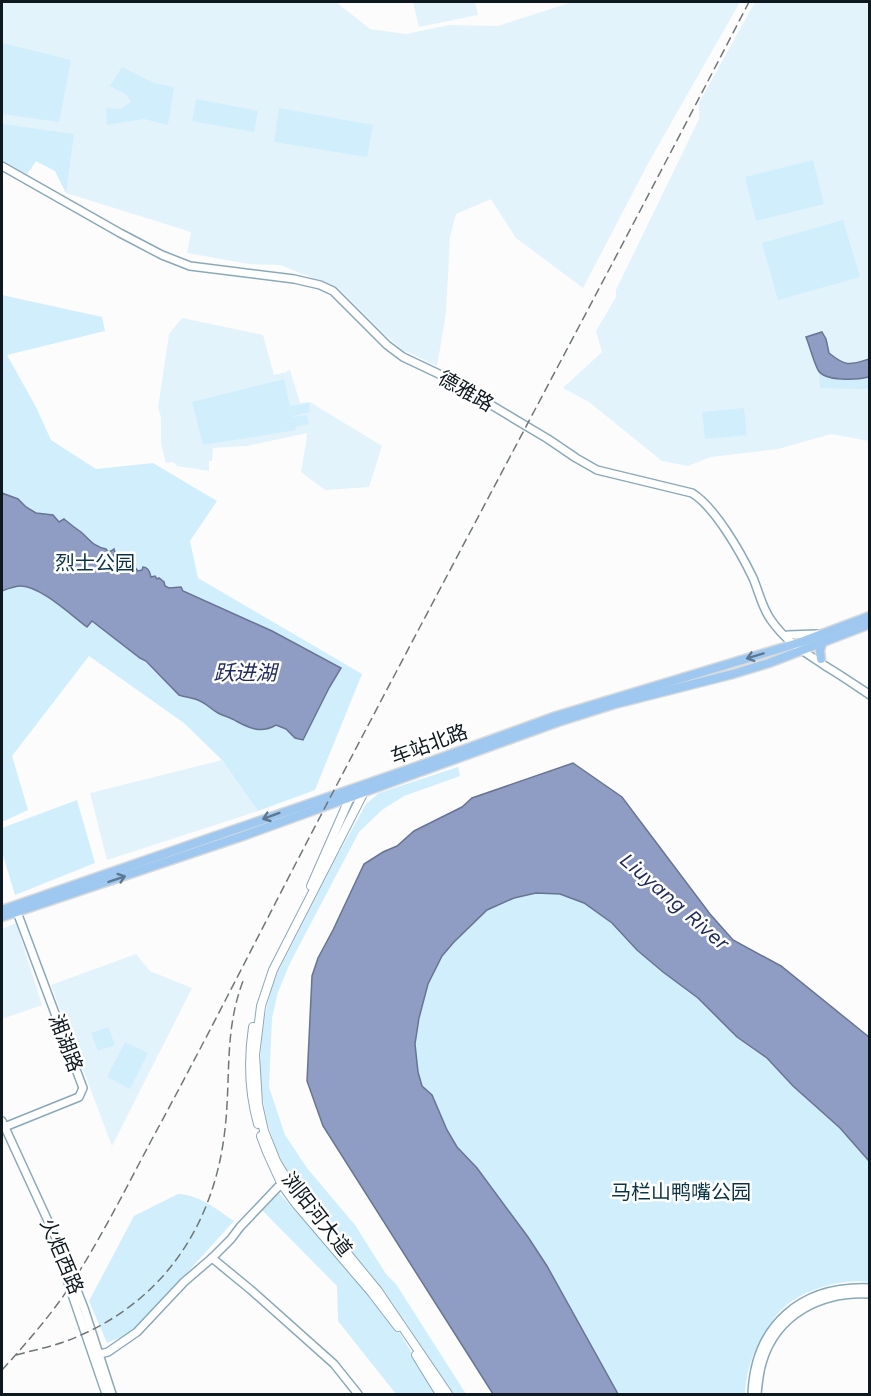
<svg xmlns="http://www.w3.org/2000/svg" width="871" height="1396" font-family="'Work Sans','Noto Sans SC',sans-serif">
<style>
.built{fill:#e3f3fb}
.green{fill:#d1eefd}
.water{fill:#8f9cc4;stroke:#687592;stroke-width:1.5}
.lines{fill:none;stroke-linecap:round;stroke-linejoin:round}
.tertiary-casing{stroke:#8aa9b8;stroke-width:10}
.secondary-casing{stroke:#8aa9b8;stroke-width:10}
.primary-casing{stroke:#d8dadb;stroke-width:11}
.tertiary{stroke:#fff;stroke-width:7}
.secondary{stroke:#fff;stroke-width:8}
.primary{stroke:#9fc8f1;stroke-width:8}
.rail{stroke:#6f7779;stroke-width:1.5;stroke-dasharray:9 4.5;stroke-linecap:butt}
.oneway{stroke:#5d7992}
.labels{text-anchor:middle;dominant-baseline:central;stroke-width:5;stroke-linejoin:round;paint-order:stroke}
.street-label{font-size:20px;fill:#0d191e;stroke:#fff}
.park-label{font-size:20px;fill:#093445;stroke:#fff}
.water-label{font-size:21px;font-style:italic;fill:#202b5d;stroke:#fff}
</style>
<rect width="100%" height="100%" fill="#fcfcfc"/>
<g class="built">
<path d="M2 2H336L370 29 406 34 449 25 498 26 572 2H740L650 160 583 288 516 238 491 199 456 214 450 237 446 313 437 366 401 349 383 333 338 288 280 265 249 264 187 253 191 232 66 193 55 171 36 161 27 174 2 160Z"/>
<path d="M413 2H475L478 15 419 27Z"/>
<path d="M755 2H869V441L831 434 778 449 711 457 688 466 662 461 589 402 563 388 602 352 596 331 616 297V290L699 119V103Z"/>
<path d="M182 318 263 335 274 375 287 372V371L290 370 300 403 310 402 382 446 369 487 325 490 301 472 306 443 307 433 247 446 213 448 212 461H209V471L177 466 173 462 166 463 161 444V417L158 408 169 334Z"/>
<path d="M222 760 258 811 107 860 90 793Z"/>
<path d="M16 923 42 1005 2 1019V929Z"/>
<path d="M136 954 150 971 192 988 112 1146 51 985Z"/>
</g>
<g class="green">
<path d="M2 43 71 60 59 122 2 114Z"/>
<path d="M122 67 154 83 174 87 168 125 144 119 107 125 106 108 121 109 131 102 127 95 110 86Z"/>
<path d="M196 99 258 111 254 132 192 121Z"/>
<path d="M279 108 373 125 367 157 274 142Z"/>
<path d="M2 124 74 134 66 193 55 171 36 161 27 174 2 160Z"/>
<path d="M813 160 824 204 756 221 745 177Z"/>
<path d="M843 220 860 277 778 300 762 243Z"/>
<path d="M2 295 102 317 105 331 7 355 36 407 51 440 96 469 153 463 217 501 190 541 198 578 362 674 315 790 258 811 222 760 184 723 89 656 12 756 28 810 2 822Z"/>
<path d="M819 371C831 381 855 381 869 377V388L863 389 820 388Z"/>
<path d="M284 379 290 406 309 403 310 412 293 416V417L307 415 309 424 295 427 296 430 203 445 192 402Z"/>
<path d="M744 408 747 435 705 439 702 412Z"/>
<path d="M458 767 460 776 404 796 382 810 359 832 290 963 278 992 272 1018 269 1087 285 1135 307 1168 355 1225 386 1274 396 1284 466 1394H451C426 1355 402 1314 373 1277 351 1249 326 1225 304 1197 255 1134 250 1050 276 976L335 860 366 804 379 793Z"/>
<path d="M77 800 95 863 15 895 2 852V828Z"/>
<path d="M536 893 560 894 584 903 612 923 637 950 663 972 698 998 737 1037 767 1058 793 1086 840 1128 869 1161V1282C842 1278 800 1290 780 1311 776 1315 772 1321 769 1326 755 1346 746 1369 745 1394H618L547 1266 528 1237 477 1168 457 1147 447 1130 432 1095 422 1086 418 1072 415 1044 419 1018 428 984 442 956 454 942 487 910 514 898Z"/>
<path d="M108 1027 115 1045 98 1051 91 1033Z"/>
<path d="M125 1042 148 1053 130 1089 107 1077Z"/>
<path d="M279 1193 388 1314 437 1394H396L338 1321 337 1286 260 1208Z"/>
<path d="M178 1194C200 1195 216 1209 234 1221L133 1332 107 1343 89 1301 134 1216Z"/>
</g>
<g class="water">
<path d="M822 332 826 339 829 353C846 367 850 365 869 359V377C857 380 825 382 818 370 813 360 810 347 806 337Z"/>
<path d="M2 493 18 499 26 507 36 513 53 515 59 522 64 519C70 524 75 528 81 532 90 540 94 547 106 549L108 552 111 551 114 549 115 552 114 556 128 563 132 564 138 571 142 570 143 567C148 567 150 572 151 577L155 576 157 579 159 578 164 582 165 586 169 588 181 587 183 591 272 631 341 668 329 688 303 740 295 738 286 729 276 725C261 734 249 728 236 721 230 717 223 716 218 713 212 710 208 705 202 702 193 697 187 698 179 695L146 661 140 658 92 621 87 627C71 615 40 586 21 586 14 586 7 589 2 591Z"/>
<path d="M573 763 622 797 710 914 733 940 781 966 869 1037V1161L840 1128 793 1086 767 1058 737 1037 698 998 663 972 637 950 612 923 584 903 560 894 536 893 514 898 487 910 454 942 442 956 428 984 419 1018 415 1044 418 1072 422 1086 432 1095 447 1130 457 1147 477 1168 528 1237 547 1266 618 1394H493L323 1126 307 1081 312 976 318 958 333 930 364 864 383 852 397 846 414 831 462 807 472 798Z"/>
</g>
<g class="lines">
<g class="tertiary-casing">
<g id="tertiary">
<path d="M2 166 120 233 162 255 190 266 294 279 320 285 333 291 387 345 403 357 441 375 548 439 576 458 597 470 692 493C715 507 741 553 753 578 759 592 762 608 771 620 787 643 805 652 827 667 842 676 855 685 870 695"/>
<path d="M788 635 817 634"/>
<path d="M2 1121 60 1247 84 1308 112 1394"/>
<path d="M2 1128 79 1097 83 1088 17 912"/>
<path d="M212 1258 251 1290 334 1364 358 1394"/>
<path d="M64 1271 106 1394"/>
<path d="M96 1355 108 1352 137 1332 184 1282 212 1258 231 1239 240 1227 278 1187 286 1182"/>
<path d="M752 1394C755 1325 801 1285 870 1288"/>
<path d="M757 1394C758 1384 759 1373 762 1363 776 1314 822 1291 870 1294"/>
</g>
</g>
<g class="secondary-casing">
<g id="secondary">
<path d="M365 790 273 970 261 1006 255 1055 258 1104 264 1131 276 1161 288 1181 378 1291 448 1394"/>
<path d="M311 886 351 795"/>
<path d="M253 1027C248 1060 249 1092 258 1124"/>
<path d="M261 1136 267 1152 282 1185 296 1204 372 1293 398 1327"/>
<path d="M416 1355 440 1394"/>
</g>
</g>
<g class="primary-casing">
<g id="primary">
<path d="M821 659 820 651 822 643"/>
<path d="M2 910 418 766 556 716 798 643 870 616"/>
<path d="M2 917 240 837 558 722 615 704 733 674 769 663 870 624"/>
</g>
</g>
<use href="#tertiary" class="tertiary"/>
<use href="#secondary" class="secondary"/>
<use href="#primary" class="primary"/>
<g class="rail">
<path d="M16 1355C38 1349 60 1345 81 1335 167 1297 215 1221 225 1129 231 1077 224 1031 243 981"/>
<path d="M2 1370C23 1347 43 1324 62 1298 96 1248 123 1194 151 1141 201 1049 248 956 296 863 446 575 600 290 749 2"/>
</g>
</g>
<defs><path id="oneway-shaft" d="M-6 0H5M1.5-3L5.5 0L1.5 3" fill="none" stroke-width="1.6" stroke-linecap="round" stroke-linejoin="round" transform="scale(1.5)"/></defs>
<g class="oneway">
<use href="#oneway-shaft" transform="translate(755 656) rotate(163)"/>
<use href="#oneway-shaft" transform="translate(271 816) rotate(160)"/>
<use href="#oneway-shaft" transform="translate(117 879) rotate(-19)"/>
</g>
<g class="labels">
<g class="street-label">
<text transform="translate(466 391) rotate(30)">德雅路</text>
<text transform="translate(429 744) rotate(-20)">车站北路</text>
<text transform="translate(66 1043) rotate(69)">湘湖路</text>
<text transform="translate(317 1214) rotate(52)">浏阳河大道</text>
<text transform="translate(62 1256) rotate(67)">火炬西路</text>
</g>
<g class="park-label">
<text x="95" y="563">烈士公园</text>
<text x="681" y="1192">马栏山鸭嘴公园</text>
</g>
<g class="water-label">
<text x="245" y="672">跃进湖</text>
<text transform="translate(675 901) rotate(41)">Liuyang River</text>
</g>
</g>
<rect width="871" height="1396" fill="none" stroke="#0d191e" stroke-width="6"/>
</svg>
